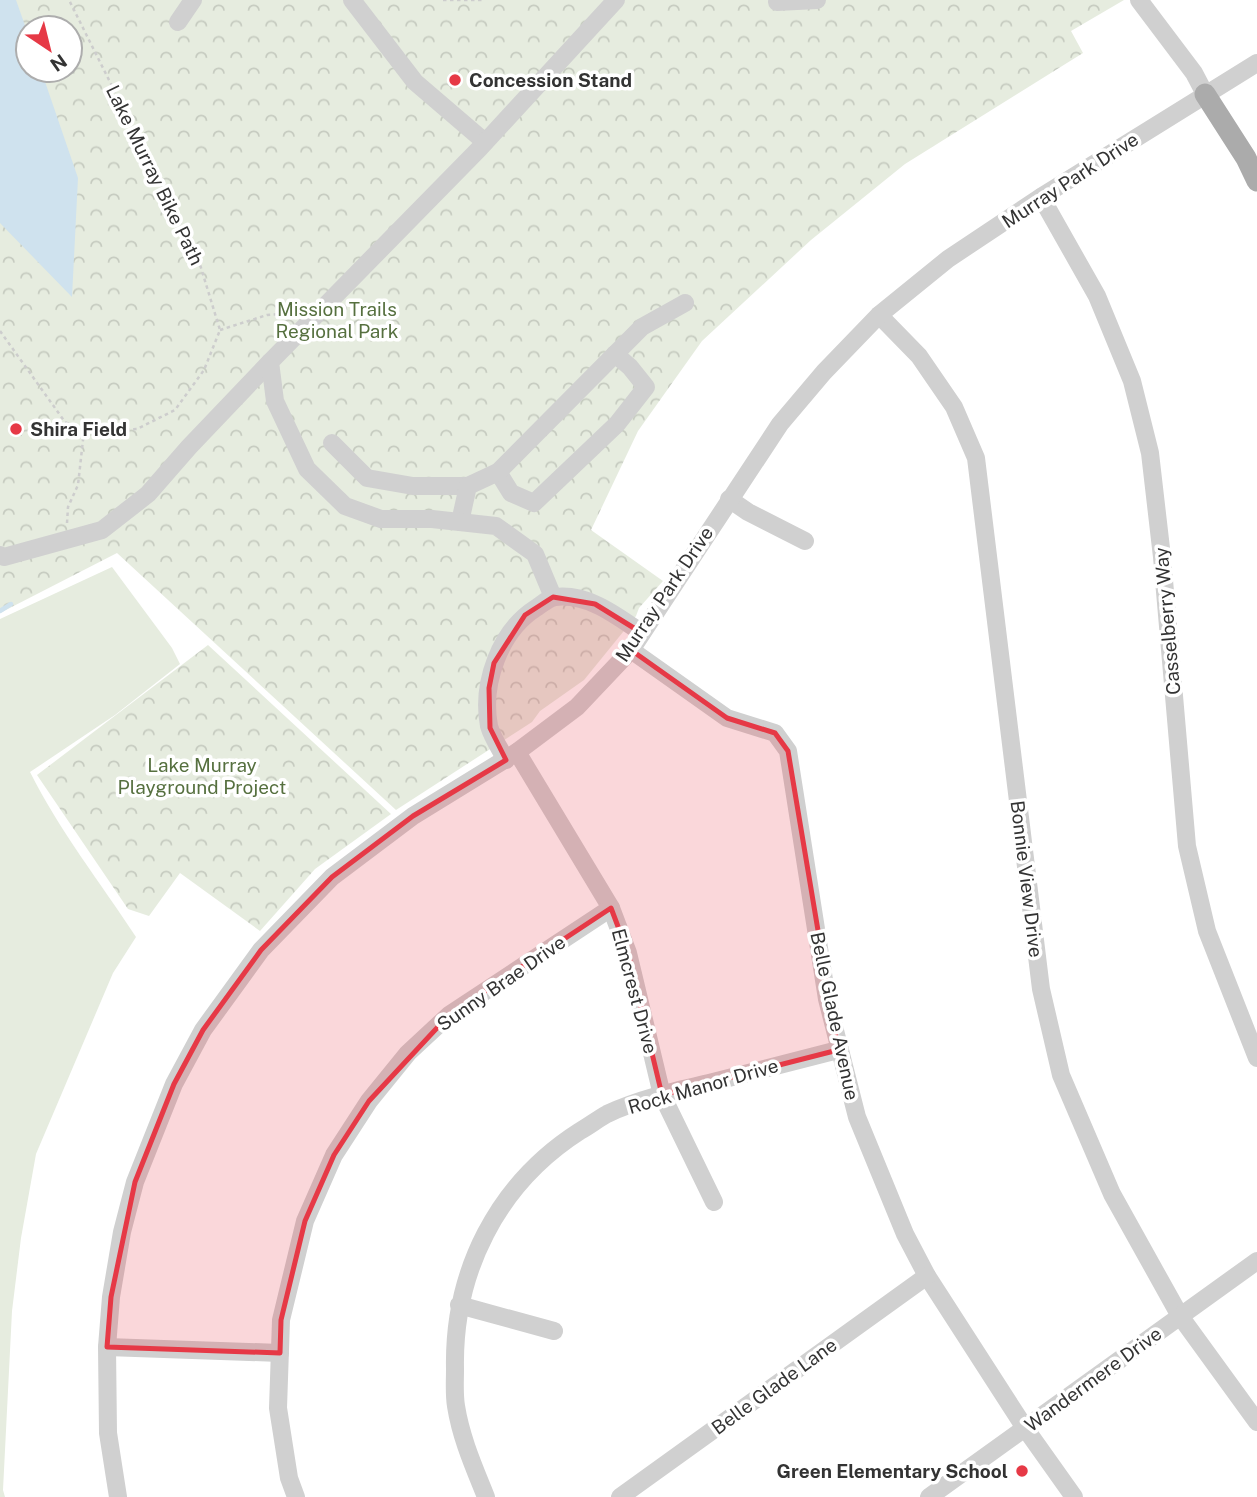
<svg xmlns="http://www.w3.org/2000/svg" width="1257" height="1497" font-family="'Public Sans',sans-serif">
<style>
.grass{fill:#e6ecdf}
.park{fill:url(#park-crowns);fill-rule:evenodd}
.water{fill:#cfe2ee}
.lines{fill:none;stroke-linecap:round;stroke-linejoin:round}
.stream{stroke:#cfe2ee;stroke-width:4.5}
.path{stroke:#cdcdcd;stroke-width:2.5;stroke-dasharray:3.5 3.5;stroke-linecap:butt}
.minor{stroke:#d0d0d0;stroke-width:18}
.major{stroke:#ababab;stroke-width:21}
.marked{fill:#e63946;fill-opacity:0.2;stroke:#e63946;stroke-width:5;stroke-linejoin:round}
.poi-dot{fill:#e63946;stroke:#fff;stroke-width:2.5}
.labels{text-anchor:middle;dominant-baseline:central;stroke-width:7;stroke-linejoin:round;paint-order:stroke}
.poi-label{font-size:19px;font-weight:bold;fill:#333;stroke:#fff;text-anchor:start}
.street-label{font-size:19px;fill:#333;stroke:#fff}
.park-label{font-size:19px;fill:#56703f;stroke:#fff}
</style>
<defs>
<pattern id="park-crowns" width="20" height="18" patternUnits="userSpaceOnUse" patternTransform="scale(1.75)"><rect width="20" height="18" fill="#e6ecdf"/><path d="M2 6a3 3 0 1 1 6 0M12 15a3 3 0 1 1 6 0" fill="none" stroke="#c6cbc0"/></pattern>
</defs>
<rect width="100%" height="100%" fill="#fff"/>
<path class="grass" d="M112 567 172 648 180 664 115 715 30 772C59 830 100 882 136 937L113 973 36 1154 21 1238 12 1311 3 1490 5 1497H0V619Z"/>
<g class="park">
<path d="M0 0H1124L1071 31 1083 53 905 164 811 240 702 341 638 431 591 530 663 581 639 608 636 616 584 680 540 711 532 722 396 810 117 553 0 613ZM28 28H70V70H28Z"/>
<path d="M208 645 391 814 315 869 260 931 180 873 149 916 128 909 37 775Z"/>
</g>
<path class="water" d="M0 0H16L28 34V70H41L78 178 72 297 0 223Z"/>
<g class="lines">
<path class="stream" d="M0 611 11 604"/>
<g class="path">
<path d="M443 0H485"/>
<path d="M220 330 267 315 297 313"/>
<path d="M0 331 65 422 84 431 137 429 175 410 204 370 220 330 198 258 69 0"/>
<path d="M67 523 68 507 78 485 84 431"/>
</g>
<g class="minor">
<path d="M352 0 415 82 485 142"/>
<path d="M1139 0 1194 73 1205 94"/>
<path d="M777 2 817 0"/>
<path d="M178 22 193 0"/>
<path d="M1041 197 1097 296 1132 381 1150 453 1162 557 1187 846 1207 931 1257 1058"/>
<path d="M879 315 919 356 954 407 976 458 1041 989 1061 1075 1112 1194 1180 1316 1257 1422"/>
<path d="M332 443 367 478 413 486H468"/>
<path d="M498 472 511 493 534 503 617 424 646 387 630 367 615 354"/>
<path d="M729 499 748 512 805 541"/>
<path d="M460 522 468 486 498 472 642 327 685 303"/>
<path d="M0 555 4 557 102 530 148 494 189 447 270 362"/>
<path d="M553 597 535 554 496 526 432 519H381L345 506 307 469 275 401 270 362 479 149 616 0"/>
<path d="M631 650 727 718 775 733 788 751 827 999 857 1117 905 1234 927 1276 1025 1428 1074 1497"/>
<path d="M517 752 611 908 628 953 662 1095 714 1202"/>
<path d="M506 760C500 749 492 737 489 726 481 683 500 631 536 608 542 604 549 598 555 597 588 593 617 616 642 633"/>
<path d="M459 1305 554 1331"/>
<path d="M107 1347 280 1353"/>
<path d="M118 1497 108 1433 107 1347 111 1297 122 1232 135 1182 174 1084 203 1030 261 950 332 877 413 816 517 752 577 707 631 650 780 424 824 372 879 315 948 259 1041 197 1257 63"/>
<path d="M296 1497 289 1478 278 1408 281 1320 305 1221 334 1155 369 1101 408 1053 449 1015 611 908"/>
<path d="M486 1497C474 1467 461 1438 456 1406 454 1394 455 1381 455 1369 453 1272 497 1184 580 1131 589 1126 598 1119 607 1114 639 1099 675 1091 709 1083 752 1072 795 1061 838 1050"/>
<path d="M620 1497 927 1276"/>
<path d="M929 1497 1257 1261"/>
</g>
<path class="major" d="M1205 94 1246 158 1257 181"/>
</g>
<path class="marked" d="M553 597 595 604 642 633 631 650 727 718 775 733 788 751 838 1050 662 1095 628 953 611 908 449 1015 369 1101 334 1155 305 1221 281 1320 280 1353 107 1347 111 1297 135 1182 174 1084 203 1030 261 950 332 877 413 816 506 760 490 728 489 688 494 663 525 615Z"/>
<g class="poi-dot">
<circle cx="455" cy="80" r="7"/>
<circle cx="16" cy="429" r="7"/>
<circle cx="1022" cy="1471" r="7"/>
</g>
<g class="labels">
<g class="poi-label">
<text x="469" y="80">Concession Stand</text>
<text x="30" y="429">Shira Field</text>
<text x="1008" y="1471" text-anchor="end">Green Elementary School</text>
</g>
<g class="street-label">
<text transform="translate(155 175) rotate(64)">Lake Murray Bike Path</text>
<text transform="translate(1070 180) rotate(-33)">Murray Park Drive</text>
<text transform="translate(664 594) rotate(-56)">Murray Park Drive</text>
<text transform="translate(1167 621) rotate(-95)">Casselberry Way</text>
<text transform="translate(1027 879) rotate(83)">Bonnie View Drive</text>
<text transform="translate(501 983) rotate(-35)">Sunny Brae Drive</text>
<text transform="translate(635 991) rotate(75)">Elmcrest Drive</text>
<text transform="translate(835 1016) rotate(78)">Belle Glade Avenue</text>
<text transform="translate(703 1086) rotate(-16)">Rock Manor Drive</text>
<text transform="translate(1093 1379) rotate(-36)">Wandermere Drive</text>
<text transform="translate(774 1386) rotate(-36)">Belle Glade Lane</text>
</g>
<g class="park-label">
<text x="337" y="309">Mission Trails<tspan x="337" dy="22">Regional Park</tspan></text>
<text x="202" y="765">Lake Murray<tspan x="202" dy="22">Playground Project</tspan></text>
</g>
</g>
<g transform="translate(49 49) rotate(145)"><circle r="33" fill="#ffffff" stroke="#adadad" stroke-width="2"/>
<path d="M0-5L12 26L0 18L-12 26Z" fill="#e63946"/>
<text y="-10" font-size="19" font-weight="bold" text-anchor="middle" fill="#333333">N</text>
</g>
</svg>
